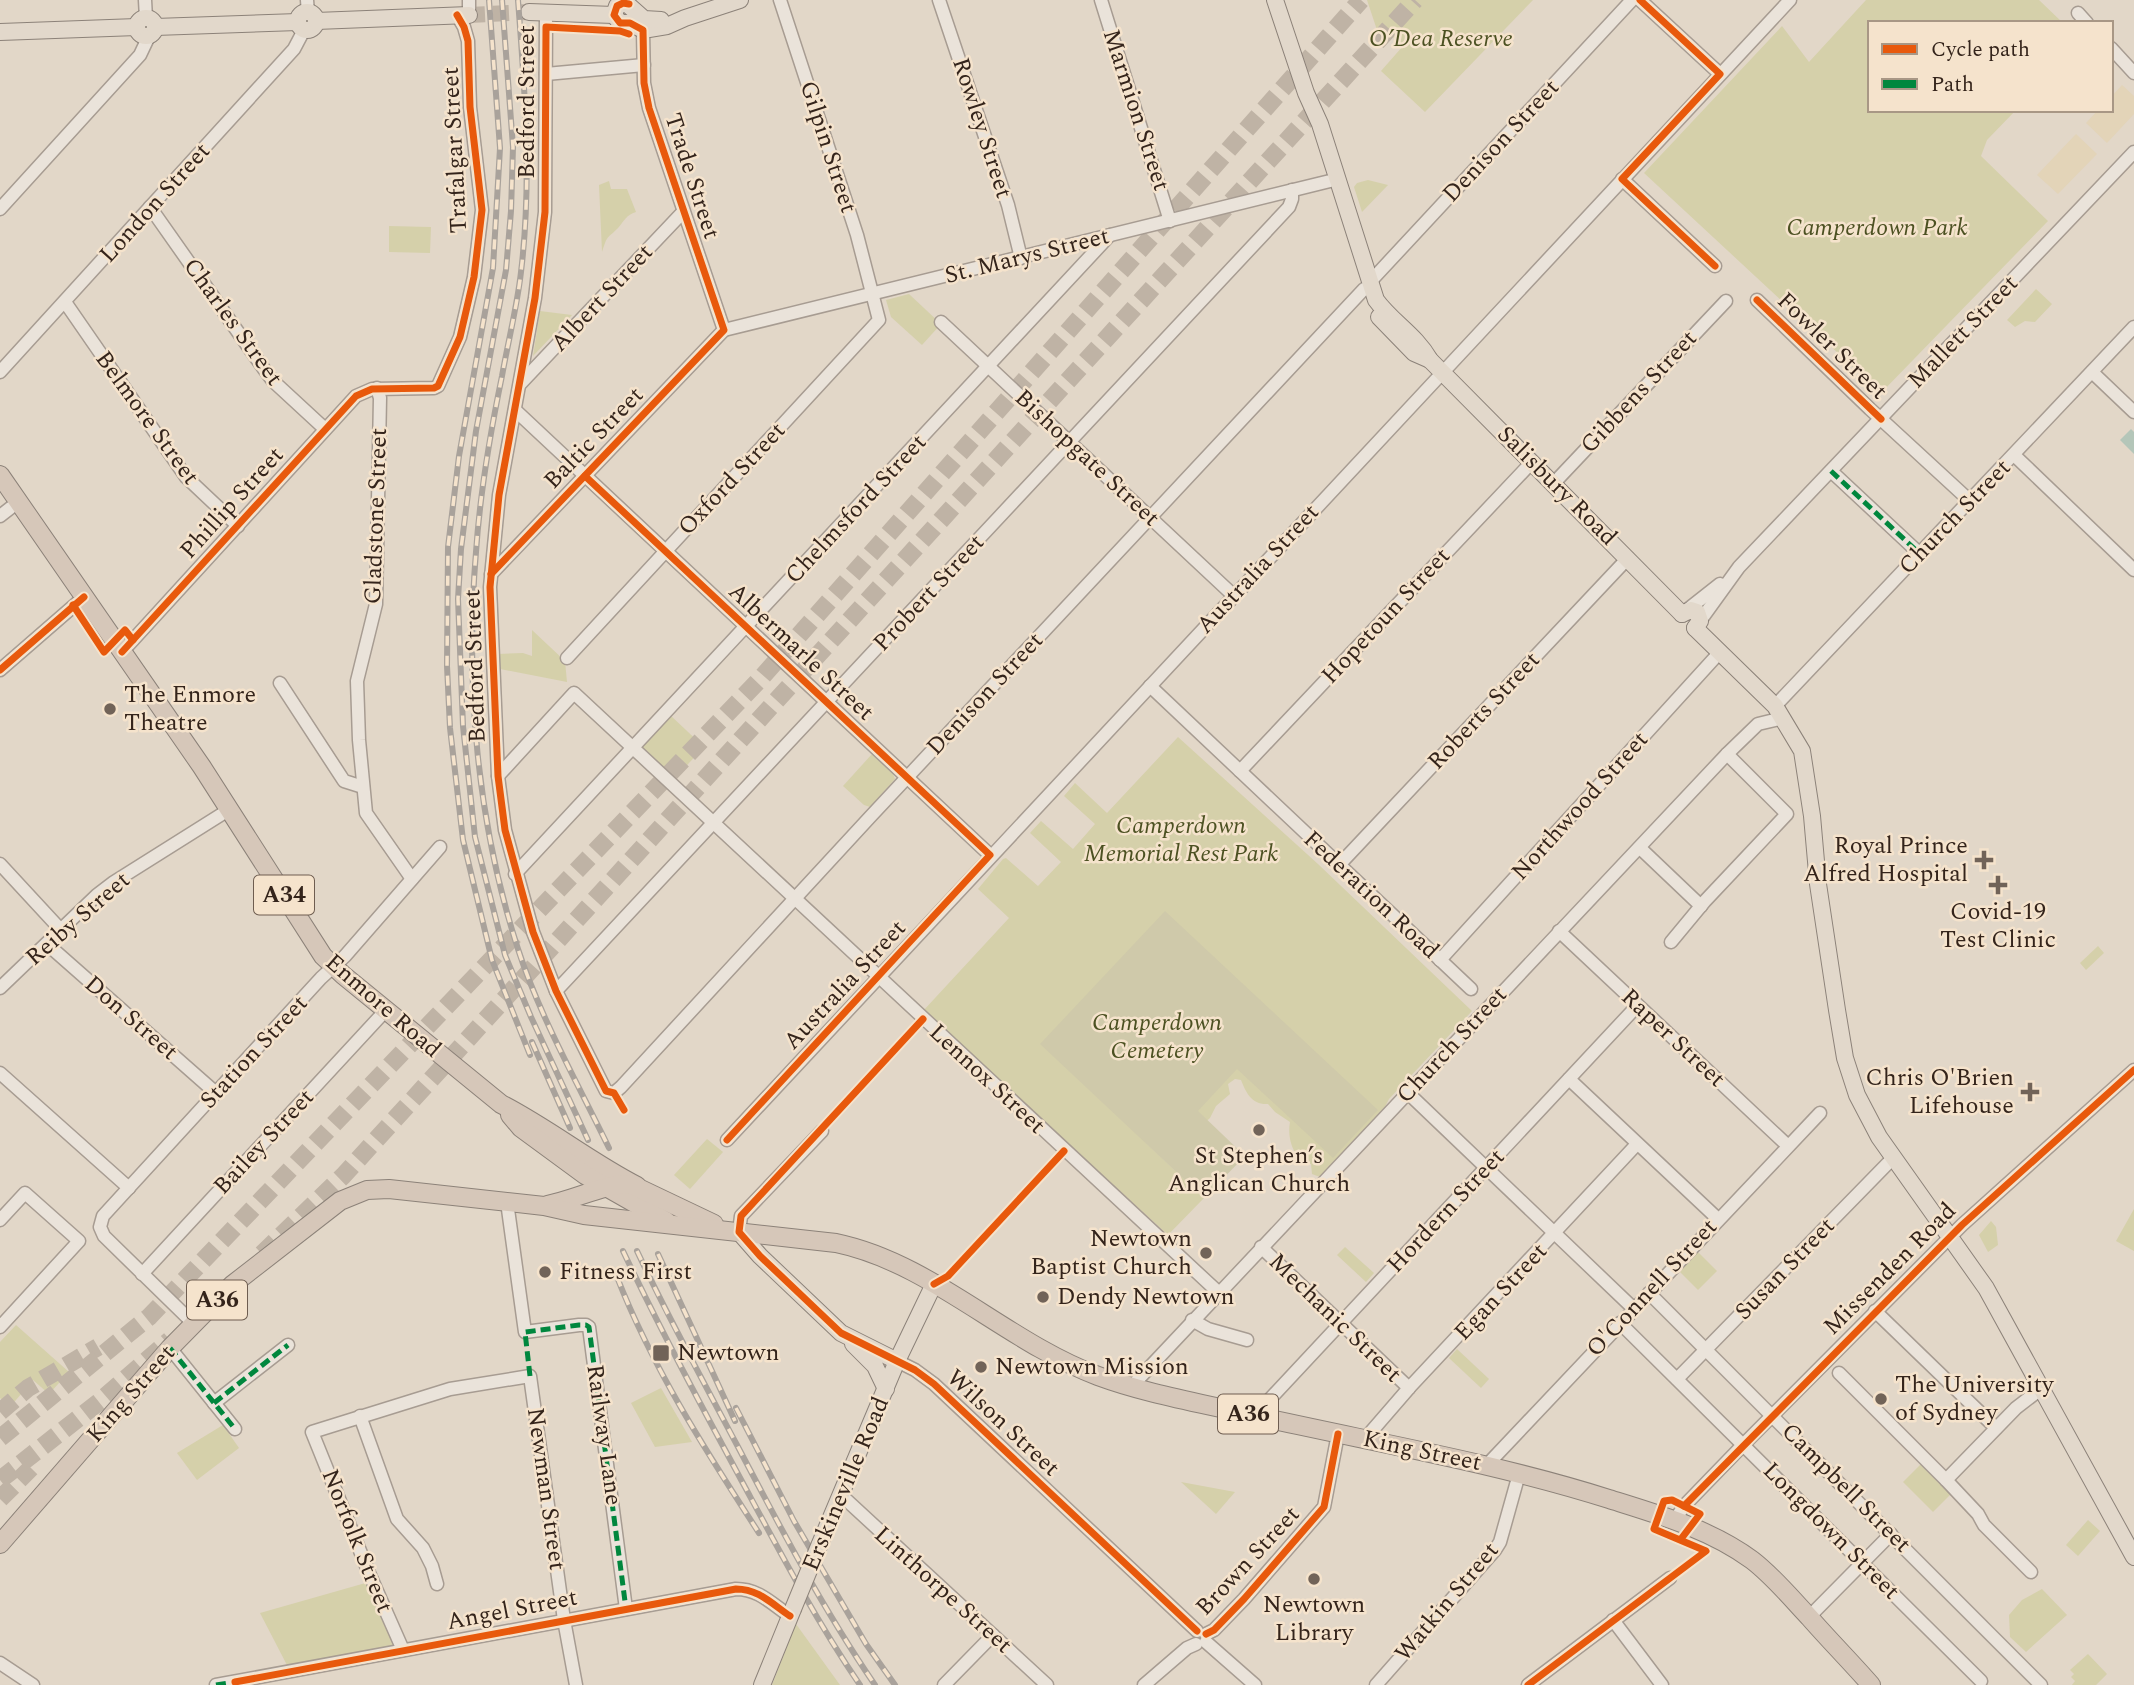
<svg xmlns="http://www.w3.org/2000/svg" width="2134" height="1685" font-family="Spectral,serif">
<style>
.farmland{fill:#e3d4b8}
.green{fill:#d5d0aa}
.cemetery{fill:#cfc9aa}
.water{fill:#b4c6b9}
.lines{fill:none;stroke-linecap:round;stroke-linejoin:round}
.major-tunnel{stroke:#bfb3a5;stroke-width:16;stroke-dasharray:16 8;stroke-linecap:butt}
.highway-tunnel{stroke:#bfb3a5;stroke-width:18;stroke-dasharray:18 9;stroke-linecap:butt}
.minor-casing{stroke:#a79c92;stroke-width:15}
.major-casing{stroke:#8c8279;stroke-width:18}
.highway-casing{stroke:#8c8279;stroke-width:20}
.minor{stroke:#eae3da;stroke-width:12}
.major{stroke:#e2d8cb;stroke-width:16}
.highway{stroke:#d6c7b9;stroke-width:18}
.rail-casing{stroke:#a9a29b;stroke-width:6}
.rail{stroke:#f5e3cc;stroke-width:3.5;stroke-dasharray:10;stroke-linecap:butt}
.major-bridge-casing{stroke:#8c8279;stroke-width:18;stroke-linecap:butt}
.major-bridge{stroke:#e2d8cb;stroke-width:16}
.quiet{stroke:#00873e;stroke-width:5;stroke-dasharray:10 5;stroke-linecap:butt}
.cycleway-casing{stroke:#f5e3cc;stroke-width:11}
.cycleway{stroke:#e8590c;stroke-width:7}
.poi-dot{fill:#716358;stroke:#f5e3cc;stroke-width:2.5}
.labels{text-anchor:middle;dominant-baseline:central;stroke-width:5;stroke-linejoin:round;paint-order:stroke}
.shield{fill:#f5e3cc;stroke:#6e5d50;stroke-width:2}
.shield-label{font-size:23px;font-weight:bold;fill:#34241b}
.park-label{font-size:24px;font-style:italic;fill:#4c5122;stroke:#f5e3cc}
.street-label{font-size:24px;fill:#34241b;stroke:#f5e3cc}
.poi-label{font-size:24px;fill:#34241b;stroke:#f5e3cc;text-anchor:start}
</style>
<rect width="100%" height="100%" fill="#e2d7c8"/>
<g class="farmland">
<path d="M2122 85 2134 96V114L2107 143 2086 123 2098 110H2111V97Z"/>
<path d="M2076 134 2097 154 2058 194 2037 175Z"/>
</g>
<g class="green">
<path d="M1367 0H1533L1425 112 1381 71 1403 46 1393 37 1383 48Z"/>
<path d="M1866 0H2039L2063 23H1870V110H2016L1987 140 1981 156 2048 221 1881 393 1644 173 1782 26 1809 62Z"/>
<path d="M1368 180 1388 185 1362 212 1354 187 1357 183Z"/>
<path d="M609 181 611 189H627L636 212C626 215 625 220 618 228 606 240 608 234 602 252L599 185Z"/>
<path d="M389 226 431 227 430 253 389 252Z"/>
<path d="M2036 289 2052 304 2035 322 2025 321 2015 327 2007 320Z"/>
<path d="M909 294 941 324 922 345 891 317 886 300Z"/>
<path d="M540 311 572 315 533 356Z"/>
<path d="M532 630 565 661 567 682 500 669 498 654 523 653 532 656Z"/>
<path d="M670 715 704 747 675 778 641 747Z"/>
<path d="M1178 737 1318 864 1472 1011 1389 1099 1385 1107 1320 1177 1312 1174 1311 1164C1293 1160 1287 1138 1290 1122L1275 1112 1268 1104C1252 1105 1246 1093 1241 1080L1235 1079 1228 1084 1230 1094 1216 1106 1210 1118 1196 1131 1145 1142 1204 1198 1168 1235 923 1011 1009 918 978 889 1003 859 1006 858 1038 886 1061 862 1030 833 1041 821 1073 849 1095 824 1064 796 1075 783 1107 813Z"/>
<path d="M872 754 893 774 895 779 870 807 864 805 843 786Z"/>
<path d="M2098 946 2104 953 2086 970 2080 963Z"/>
<path d="M707 1139 723 1152 690 1189 674 1175Z"/>
<path d="M2134 1209V1251L2116 1241Z"/>
<path d="M1991 1221 1996 1227 1998 1245 1988 1252 1979 1235Z"/>
<path d="M1345 1247 1374 1273 1366 1282 1337 1255Z"/>
<path d="M1696 1250 1717 1271 1698 1290 1677 1269Z"/>
<path d="M16 1325 69 1372 49 1394 33 1380 10 1407 0 1398V1342Z"/>
<path d="M1457 1349 1489 1379 1481 1388 1449 1358Z"/>
<path d="M661 1388 692 1442 655 1447 631 1403Z"/>
<path d="M223 1425 239 1448 197 1480 177 1453Z"/>
<path d="M1921 1464 1951 1494 1933 1512 1903 1482Z"/>
<path d="M1181 1482 1235 1492 1216 1514Z"/>
<path d="M2088 1520 2100 1531 2078 1556 2066 1545Z"/>
<path d="M369 1582 397 1647 289 1669 260 1613Z"/>
<path d="M2042 1589 2067 1615 2026 1652 2010 1637 2009 1615 2022 1600Z"/>
<path d="M796 1624 840 1685H772Z"/>
<path d="M2088 1654 2107 1674 2096 1685H2072L2075 1681 2071 1677 2074 1674 2070 1670Z"/>
</g>
<path class="cemetery" d="M1165 911 1378 1110 1333 1158 1237 1069 1198 1111 1245 1156 1204 1198 1040 1044Z"/>
<path class="water" d="M2131 429 2134 432V454L2120 440Z"/>
<g class="lines">
<path class="major-tunnel" d="M469 15 529 12"/>
<g class="highway-tunnel">
<path d="M262 1254 343 1176 1415 0"/>
<path d="M0 1412 28 1388 98 1347"/>
<path d="M0 1438 149 1317 762 677 1361 0"/>
<path d="M0 1480 99 1402 170 1340"/>
<path d="M0 1499 31 1468"/>
</g>
<g class="minor-casing">
<g id="minor">
<path d="M145 0 146 18"/>
<path d="M307 0 308 13"/>
<path d="M469 0V15"/>
<path d="M939 0 1008 205 1021 258"/>
<path d="M1101 0 1170 221"/>
<path d="M1640 0 1720 74"/>
<path d="M546 13 545 212 535 298 499 495 490 587 498 776 505 830 533 932 556 991 606 1091 614 1093 621 1087 870 817 1364 289"/>
<path d="M2078 13 2087 23"/>
<path d="M643 30 644 83 649 108 724 330"/>
<path d="M2111 48 2134 73"/>
<path d="M546 74 644 65"/>
<path d="M1622 179 1715 266"/>
<path d="M150 207 264 369 273 381 325 429"/>
<path d="M0 209 140 55 149 36"/>
<path d="M1369 283 1632 0"/>
<path d="M1757 300 1870 409 1970 501"/>
<path d="M65 302 186 477 238 526"/>
<path d="M941 322 1233 595"/>
<path d="M724 330 1330 181"/>
<path d="M0 372 294 49 304 30"/>
<path d="M2092 372 2134 412"/>
<path d="M520 384 683 212"/>
<path d="M377 388 380 398 376 604 357 681 359 740 366 813 412 879"/>
<path d="M515 410 990 855"/>
<path d="M2014 455 2134 570"/>
<path d="M1831 471 1920 554"/>
<path d="M1554 483 1726 301"/>
<path d="M0 516 18 502"/>
<path d="M491 574 724 330"/>
<path d="M1687 610 1720 584"/>
<path d="M1700 621 1739 567 2134 152"/>
<path d="M122 652 356 396 372 389 434 388 438 386 460 337 474 277 482 210 470 107 468 41 464 27 457 15"/>
<path d="M567 658 879 320 857 235 780 0"/>
<path d="M0 670 84 597"/>
<path d="M280 683 344 781 363 787"/>
<path d="M1150 686 1471 989"/>
<path d="M1775 706 2134 327"/>
<path d="M1240 771 1532 462"/>
<path d="M498 776 574 693 1218 1292"/>
<path d="M1640 848 1701 906"/>
<path d="M0 864 61 930"/>
<path d="M1339 865 1628 558"/>
<path d="M515 874 1110 235"/>
<path d="M1559 931 1787 1145"/>
<path d="M1671 942 1705 901 1787 814 1727 754"/>
<path d="M47 944 216 1093"/>
<path d="M1440 960 1720 652"/>
<path d="M0 988 97 895 114 882 230 809"/>
<path d="M556 991 1289 207 1292 199V190"/>
<path d="M0 1073 129 1188"/>
<path d="M1569 1079 1718 1219"/>
<path d="M1408 1093 1634 1309"/>
<path d="M727 1140 1790 0"/>
<path d="M507 1202 525 1332 579 1325H586L589 1327 626 1609"/>
<path d="M0 1220 25 1193 79 1241 0 1327"/>
<path d="M739 1232 741 1216 822 1131"/>
<path d="M1261 1247 1409 1388"/>
<path d="M142 1274 386 1010"/>
<path d="M1649 1293 2041 1685"/>
<path d="M1875 1311 1996 1428"/>
<path d="M1192 1320 1208 1329 1247 1340"/>
<path d="M1620 1323 1981 1681"/>
<path d="M194 1324 104 1236 100 1227 103 1216 321 978 345 956 440 847"/>
<path d="M170 1348 235 1429"/>
<path d="M897 1361 915 1370 934 1384 1197 1631"/>
<path d="M1839 1373 1946 1480 1978 1514 1984 1525 2031 1572"/>
<path d="M1677 1379 1893 1158"/>
<path d="M1131 1387 1727 754 1758 724 1783 718"/>
<path d="M214 1403 288 1345"/>
<path d="M1255 1415 1637 1006"/>
<path d="M360 1416 397 1519 423 1548 432 1566 437 1584"/>
<path d="M1364 1440 1409 1388 1637 1144"/>
<path d="M1487 1465 1820 1113"/>
<path d="M1946 1480 2016 1408 2042 1388"/>
<path d="M841 1495 1047 1685"/>
<path d="M1675 1520 1684 1506 1744 1444 1962 1225 2134 1070"/>
<path d="M1809 1617 1891 1534"/>
<path d="M1613 1620 1662 1685"/>
<path d="M1206 1634 1214 1630 1244 1599 1324 1507 1338 1434"/>
<path d="M1206 1642 1255 1685"/>
<path d="M403 1650 369 1573 312 1432 450 1389 530 1376 564 1620 576 1685"/>
<path d="M0 1663 33 1685"/>
<path d="M216 1685 736 1589C759 1589 772 1604 790 1616"/>
<path d="M944 1685 993 1635"/>
<path d="M1144 1685 1187 1648 1196 1644"/>
<path d="M1376 1685 1495 1550 1500 1542 1519 1474"/>
<path d="M1528 1685 1670 1578"/>
</g>
</g>
<g class="major-casing">
<g id="major">
<path d="M1275 0 1306 93 1320 124 1376 300C1392 322 1416 335 1430 360L1682 614"/>
<path d="M529 12 614 15"/>
<circle cx="307" cy="21" r="9"/>
<path d="M614 15 620 23H630L643 30 667 26 685 18 740 0"/>
<path d="M614 15 617 6 626 3 644 19 661 20"/>
<circle cx="146" cy="27" r="9"/>
<path d="M316 21 469 15"/>
<path d="M155 27 298 22"/>
<path d="M0 32 137 27"/>
<path d="M1379 317 1414 353 1430 360"/>
<path d="M1682 614 1691 610 1697 612 1700 621 1695 628"/>
<path d="M1695 628 1775 706 1802 751 1812 816 1818 884 1837 1010 1845 1058 1857 1095 1879 1137 1986 1288 2134 1557"/>
<path d="M739 1232 760 1256 841 1333 897 1361"/>
<path d="M853 1344 875 1366 886 1389"/>
<path d="M819 1546 897 1361 934 1284"/>
<path d="M762 1685 793 1609"/>
</g>
</g>
<g class="highway-casing">
<g id="highway">
<path d="M0 475 202 767 323 956 343 975 501 1104C548 1128 590 1162 637 1186"/>
<path d="M510 1115 521 1128 585 1175 666 1221"/>
<path d="M547 1205C574 1200 604 1184 630 1184L714 1224"/>
<path d="M0 1544 170 1348 232 1285 340 1201 367 1190 389 1189 544 1206 584 1215 836 1243C932 1263 1006 1342 1098 1376 1144 1393 1195 1402 1243 1413 1365 1441 1489 1461 1609 1499 1657 1514 1710 1529 1752 1560 1773 1576 1791 1598 1809 1617 1829 1640 1851 1662 1871 1685"/>
</g>
</g>
<use href="#minor" class="minor"/>
<use href="#major" class="major"/>
<use href="#highway" class="highway"/>
<g class="rail-casing">
<g id="rail">
<path d="M489 0 500 148 493 268 459 456 448 547 447 666 450 728 463 840 492 960 530 1055"/>
<path d="M502 0 513 147 511 211 506 270 476 431 461 549 458 599 463 726 475 837 505 955 531 1017 588 1140"/>
<path d="M518 0C525 91 532 181 521 272 517 307 508 342 502 376 490 434 480 493 476 552 465 684 477 823 518 949 540 1017 578 1084 609 1148"/>
<path d="M532 1042 570 1128"/>
<path d="M623 1251C661 1331 703 1409 745 1487 781 1554 817 1622 860 1685"/>
<path d="M637 1251C668 1317 703 1381 737 1445 780 1527 823 1609 875 1685"/>
<path d="M658 1254 735 1421"/>
<path d="M617 1277C653 1369 706 1451 759 1533"/>
<path d="M736 1408 794 1521 866 1644 895 1685"/>
</g>
</g>
<use href="#rail" class="rail"/>
<g class="major-bridge-casing">
<path id="major-bridge" d="M793 1609 819 1546"/>
</g>
<use href="#major-bridge" class="major-bridge"/>
<g class="quiet">
<path d="M1831 471 1920 554"/>
<path d="M170 1348 235 1429"/>
<path d="M530 1376 525 1332 579 1325H586L589 1327 626 1609"/>
<path d="M214 1403 288 1345"/>
<path d="M216 1685 235 1682"/>
</g>
<g class="cycleway-casing">
<g id="cycleway">
<path d="M1640 0 1720 74 1622 179 1715 266"/>
<path d="M1757 300 1881 419"/>
<path d="M585 476 990 855 727 1140"/>
<path d="M491 574 724 330 649 108 644 83 643 30 630 23H620L614 15 617 6 623 3 629 4"/>
<path d="M73 605 104 652 125 630 133 640"/>
<path d="M122 652 356 396 372 389 434 388 438 386 460 337 474 277 482 210 470 107 468 41 464 27 457 15"/>
<path d="M0 670 84 597"/>
<path d="M923 1019 741 1216 739 1232 760 1256 841 1333 915 1370 934 1384 1197 1631"/>
<path d="M624 1110 614 1093 606 1091 556 991 533 932 505 830 498 776 490 587 499 495 535 298 545 212 546 27 620 31 629 34"/>
<path d="M934 1284 948 1276 1064 1151"/>
<path d="M1684 1506 1962 1225 2134 1070"/>
<path d="M1206 1634 1214 1630 1244 1599 1324 1507 1338 1434"/>
<path d="M235 1682 736 1589C759 1589 772 1604 790 1616"/>
<path d="M1528 1685 1706 1551 1654 1529 1664 1501 1672 1500 1700 1514 1681 1539"/>
</g>
</g>
<use href="#cycleway" class="cycleway"/>
</g>
<g class="poi-dot">
<circle cx="110" cy="709" r="7"/>
<path d="M1980.5 849.5h7v7h7v7h-7v7h-7v-7h-7v-7h7z"/>
<path d="M1994.5 874.5h7v7h7v7h-7v7h-7v-7h-7v-7h7z"/>
<path d="M2026.5 1081.5h7v7h7v7h-7v7h-7v-7h-7v-7h7z"/>
<circle cx="1259" cy="1130" r="7"/>
<circle cx="1206" cy="1253" r="7"/>
<circle cx="545" cy="1272" r="7"/>
<circle cx="1043" cy="1297" r="7"/>
<rect x="652" y="1344" width="18" height="18" rx="3.5"/>
<circle cx="981" cy="1367" r="7"/>
<circle cx="1881" cy="1399" r="7"/>
<circle cx="1314" cy="1579" r="7"/>
</g>
<g class="labels">
<g class="shield">
<rect x="254" y="875.5" width="60" height="39" rx="5"/>
<rect x="187" y="1280.5" width="60" height="39" rx="5"/>
<rect x="1218" y="1394.5" width="60" height="39" rx="5"/>
</g>
<g class="shield-label">
<text x="284" y="895">A34</text>
<text x="217" y="1300">A36</text>
<text x="1248" y="1414">A36</text>
</g>
<g class="park-label">
<text x="1441" y="39">O’Dea Reserve</text>
<text x="1877" y="228">Camperdown Park</text>
<text x="1181" y="826">Camperdown<tspan x="1181" dy="28">Memorial Rest Park</tspan></text>
<text x="1157" y="1023">Camperdown<tspan x="1157" dy="28">Cemetery</tspan></text>
</g>
<g class="street-label">
<text transform="translate(527 102) rotate(-90)">Bedford Street</text>
<text transform="translate(1136 110) rotate(72)">Marmion Street</text>
<text transform="translate(982 128) rotate(72)">Rowley Street</text>
<text transform="translate(1501 141) rotate(-47)">Denison Street</text>
<text transform="translate(828 147) rotate(72)">Gilpin Street</text>
<text transform="translate(455 150) rotate(-93)">Trafalgar Street</text>
<text transform="translate(692 176) rotate(72)">Trade Street</text>
<text transform="translate(155 203) rotate(-48)">London Street</text>
<text transform="translate(1027 256) rotate(-14)">St. Marys Street</text>
<text transform="translate(602 298) rotate(-47)">Albert Street</text>
<text transform="translate(233 322) rotate(54)">Charles Street</text>
<text transform="translate(1963 332) rotate(-46)">Mallett Street</text>
<text transform="translate(1832 346) rotate(44)">Fowler Street</text>
<text transform="translate(1639 392) rotate(-47)">Gibbens Street</text>
<text transform="translate(147 418) rotate(54)">Belmore Street</text>
<text transform="translate(594 438) rotate(-46)">Baltic Street</text>
<text transform="translate(1087 458) rotate(43)">Bishopgate Street</text>
<text transform="translate(732 479) rotate(-47)">Oxford Street</text>
<text transform="translate(1557 486) rotate(45)">Salisbury Road</text>
<text transform="translate(232 503) rotate(-48)">Phillip Street</text>
<text transform="translate(856 509) rotate(-47)">Chelmsford Street</text>
<text transform="translate(376 516) rotate(-88)">Gladstone Street</text>
<text transform="translate(1955 517) rotate(-46)">Church Street</text>
<text transform="translate(1258 569) rotate(-47)">Australia Street</text>
<text transform="translate(929 593) rotate(-47)">Probert Street</text>
<text transform="translate(1386 616) rotate(-47)">Hopetoun Street</text>
<text transform="translate(801 652) rotate(43)">Albermarle Street</text>
<text transform="translate(475 666) rotate(-92)">Bedford Street</text>
<text transform="translate(985 694) rotate(-47)">Denison Street</text>
<text transform="translate(1484 711) rotate(-47)">Roberts Street</text>
<text transform="translate(1580 806) rotate(-48)">Northwood Street</text>
<text transform="translate(1371 895) rotate(43)">Federation Road</text>
<text transform="translate(78 919) rotate(-41)">Reiby Street</text>
<text transform="translate(845 985) rotate(-47)">Australia Street</text>
<text transform="translate(383 1006) rotate(41)">Enmore Road</text>
<text transform="translate(131 1018) rotate(41)">Don Street</text>
<text transform="translate(1673 1038) rotate(43)">Raper Street</text>
<text transform="translate(1452 1045) rotate(-47)">Church Street</text>
<text transform="translate(254 1052) rotate(-47)">Station Street</text>
<text transform="translate(987 1079) rotate(43)">Lennox Street</text>
<text transform="translate(264 1142) rotate(-47)">Bailey Street</text>
<text transform="translate(1446 1211) rotate(-47)">Hordern Street</text>
<text transform="translate(1785 1269) rotate(-46)">Susan Street</text>
<text transform="translate(1890 1269) rotate(-45)">Missenden Road</text>
<text transform="translate(1652 1288) rotate(-47)">O'Connell Street</text>
<text transform="translate(1501 1292) rotate(-47)">Egan Street</text>
<text transform="translate(1335 1318) rotate(44)">Mechanic Street</text>
<text transform="translate(131 1394) rotate(-49)">King Street</text>
<text transform="translate(1003 1423) rotate(43)">Wilson Street</text>
<text transform="translate(604 1435) rotate(82)">Railway Lane</text>
<text transform="translate(1422 1451) rotate(12)">King Street</text>
<text transform="translate(846 1484) rotate(-67)">Erskineville Road</text>
<text transform="translate(1846 1488) rotate(45)">Campbell Street</text>
<text transform="translate(546 1489) rotate(82)">Newman Street</text>
<text transform="translate(1831 1531) rotate(45)">Longdown Street</text>
<text transform="translate(357 1541) rotate(68)">Norfolk Street</text>
<text transform="translate(1248 1561) rotate(-47)">Brown Street</text>
<text transform="translate(943 1590) rotate(42)">Linthorpe Street</text>
<text transform="translate(1447 1602) rotate(-50)">Watkin Street</text>
<text transform="translate(512 1610) rotate(-11)">Angel Street</text>
</g>
<g class="poi-label">
<text x="124" y="695">The Enmore<tspan x="124" dy="28">Theatre</tspan></text>
<text x="1968" y="846" text-anchor="end">Royal Prince<tspan x="1968" dy="28">Alfred Hospital</tspan></text>
<text x="1998" y="912" text-anchor="middle">Covid-19<tspan x="1998" dy="28">Test Clinic</tspan></text>
<text x="2014" y="1078" text-anchor="end">Chris O'Brien<tspan x="2014" dy="28">Lifehouse</tspan></text>
<text x="1259" y="1156" text-anchor="middle">St Stephen’s<tspan x="1259" dy="28">Anglican Church</tspan></text>
<text x="1192" y="1239" text-anchor="end">Newtown<tspan x="1192" dy="28">Baptist Church</tspan></text>
<text x="559" y="1272">Fitness First</text>
<text x="1057" y="1297">Dendy Newtown</text>
<text x="677" y="1353">Newtown</text>
<text x="995" y="1367">Newtown Mission</text>
<text x="1895" y="1385">The University<tspan x="1895" dy="28">of Sydney</tspan></text>
<text x="1314" y="1605" text-anchor="middle">Newtown<tspan x="1314" dy="28">Library</tspan></text>
</g>
</g>
<rect x="1868" y="21" width="245" height="91" fill="#f5e3cc" stroke="#a89785" stroke-width="2"/>
<rect x="1882" y="44" width="35" height="10" fill="#e8590c" stroke="#a89785" stroke-width="2"/>
<text x="1931" y="56" font-size="21" fill="#34241b">Cycle path</text>
<rect x="1882" y="79" width="35" height="10" fill="#00873e" stroke="#a89785" stroke-width="2"/>
<text x="1931" y="91" font-size="21" fill="#34241b">Path</text>
</svg>
